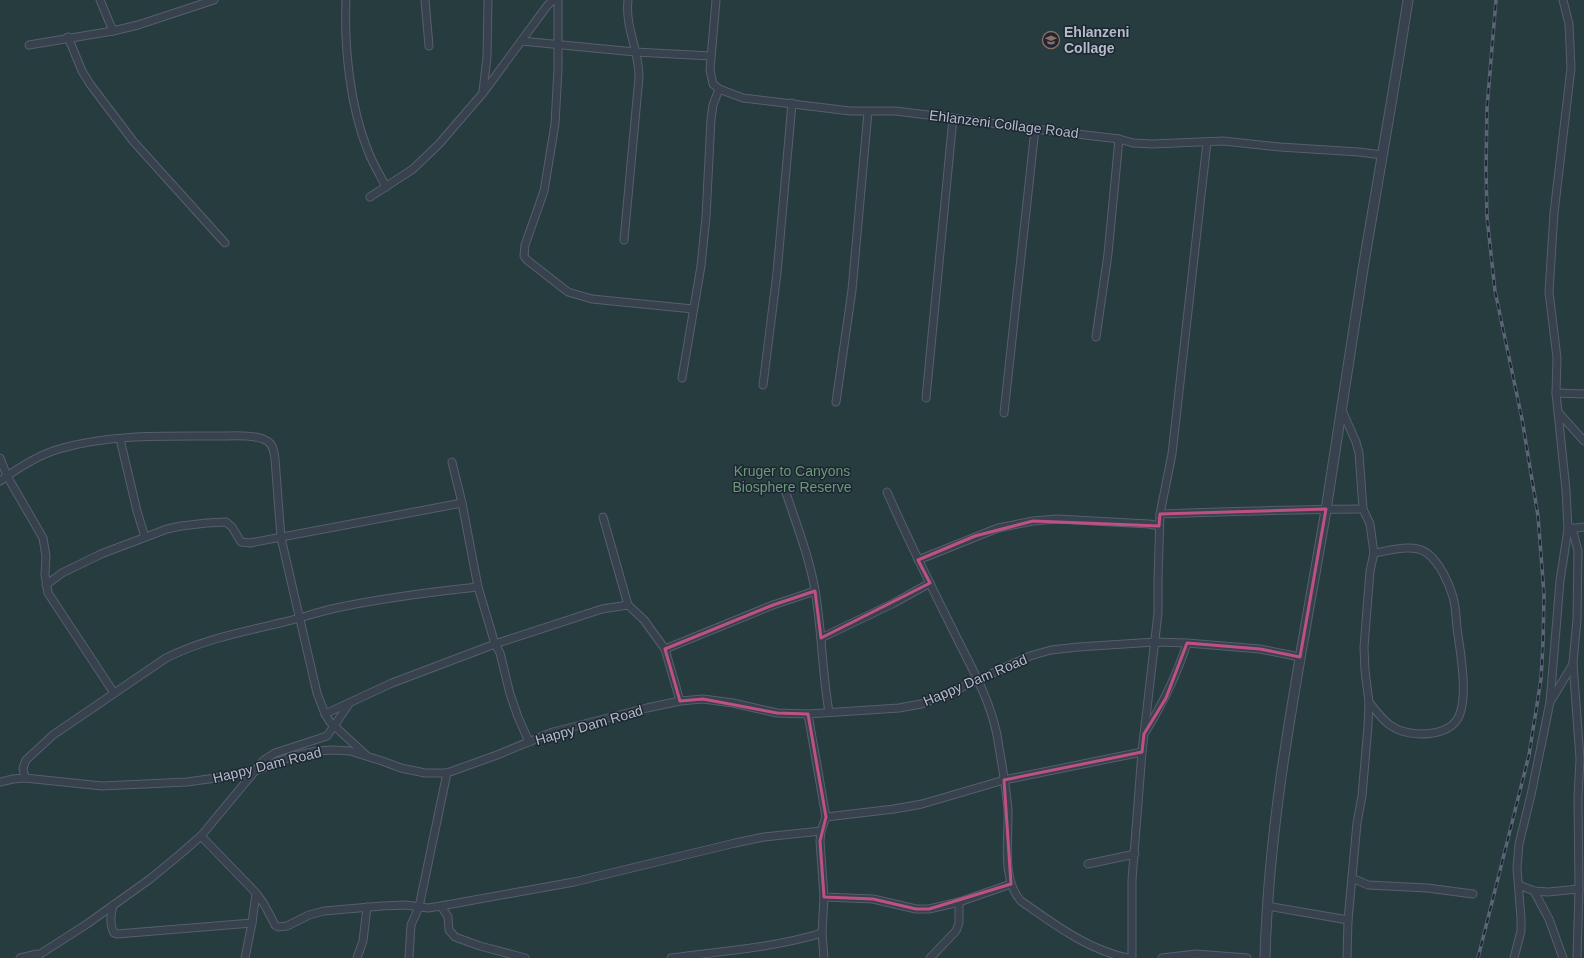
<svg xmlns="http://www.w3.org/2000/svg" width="1584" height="958" font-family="Arial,sans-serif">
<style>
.green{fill:#263c3f}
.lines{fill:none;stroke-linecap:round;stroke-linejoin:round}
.minor-casing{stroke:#565f6c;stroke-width:9}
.tertiary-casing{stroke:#565f6c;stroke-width:11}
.minor{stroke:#38414e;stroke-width:7}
.tertiary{stroke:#38414e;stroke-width:9}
.rail-casing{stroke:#5a6575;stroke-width:3.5}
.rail{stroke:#1d2633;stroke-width:2;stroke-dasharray:6;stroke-linecap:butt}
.marked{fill:none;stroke:#bd5182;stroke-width:3;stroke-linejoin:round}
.labels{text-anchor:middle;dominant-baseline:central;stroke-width:3;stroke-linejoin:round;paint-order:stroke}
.poi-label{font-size:14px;font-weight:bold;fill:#b4bcc9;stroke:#1d2633;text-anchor:start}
.street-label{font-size:14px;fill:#b4bcc9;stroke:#1d2633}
.park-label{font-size:14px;fill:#6b9a76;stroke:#1d2633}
</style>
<rect width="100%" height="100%" fill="#242f3e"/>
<rect class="green" x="0" y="0" width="1584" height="958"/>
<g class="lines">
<g class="minor-casing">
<g id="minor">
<path d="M100 0 113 31"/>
<path d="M346 0C344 47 350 107 368 151 373 164 380 175 386 187"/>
<path d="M425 0 429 46"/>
<path d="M558 0V69L555 124 544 191 525 245 524 256 527 260 568 292 592 299 693 309"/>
<path d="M716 0 710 70 713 84 719 89 743 98 850 111H895L953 118 1035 129 1119 139 1133 143 1152 144 1223 141 1280 147 1359 152 1382 155"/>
<path d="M68 37 82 71 90 84 133 141 225 243"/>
<path d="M521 41 635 52 711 56"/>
<path d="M29 45 113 31 138 25 214 0"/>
<path d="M483 91 487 57 488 0"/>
<path d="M370 197 413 169 439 144 483 93 547 6 553 0"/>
<path d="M624 240 639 77C639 49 625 29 628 0"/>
<path d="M1096 337 1108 254 1119 139"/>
<path d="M682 378 701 266 706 217 711 119 713 105 719 89"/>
<path d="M763 385 777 273 792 103"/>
<path d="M1556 393 1584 394"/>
<path d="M926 398 953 118"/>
<path d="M836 402 852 290 868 112"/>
<path d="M1341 408 1356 442 1359 453 1363 509 1370 524 1374 553 1370 571 1364 647 1365 671 1369 702 1368 726 1362 796 1357 823 1348 920 1347 958"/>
<path d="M1558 412 1584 441"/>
<path d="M1004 413 1035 129"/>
<path d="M120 439 137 511 145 537"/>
<path d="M0 458 7 476 43 538 46 556 45 575 48 593 114 693"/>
<path d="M452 462 462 503 478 587 495 644 500 653 510 694 518 717 529 742"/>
<path d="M0 481C18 468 38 455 59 449 110 434 166 436 219 436 231 436 257 434 267 441 274 445 274 453 275 459L281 538 317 693 325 714 330 722 366 755"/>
<path d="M785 490C796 523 809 556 815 590 822 631 822 672 829 712"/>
<path d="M887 492C907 537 929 582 951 626 968 662 989 695 997 735 1001 760 1006 785 1008 810 1009 837 1001 880 1021 901 1054 924 1088 950 1128 958"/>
<path d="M1160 514C1228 512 1295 509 1363 509"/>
<path d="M603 517 628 605 644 620 665 649 680 701"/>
<path d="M1572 528 1578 551 1577 619 1573 663 1580 759 1578 798 1579 889 1577 958"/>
<path d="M1568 529 1584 527"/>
<path d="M918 560 998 528 1033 521 1057 519 1149 524 1159 526"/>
<path d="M46 585 62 573 101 554 167 529 181 526 207 523 226 522 232 527 241 542 250 543 462 503"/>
<path d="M821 638 894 603 930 583"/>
<path d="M665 649 773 605 815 591"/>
<path d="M1552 699 1573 664"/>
<path d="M1369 702C1384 722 1393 733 1420 734 1433 734 1451 731 1458 718 1469 698 1460 650 1457 628 1456 618 1456 607 1453 597 1449 583 1440 563 1427 553 1413 543 1389 551 1374 553"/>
<path d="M325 714 392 683 495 644 602 609 628 605"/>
<path d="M808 714 826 817 821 831 820 841 824 897 822 933 824 958"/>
<path d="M1146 731C1163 703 1177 675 1187 643"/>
<path d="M25 778 23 768 26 760 53 735 166 658C202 640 241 632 280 623 299 619 317 612 336 608 383 598 430 592 478 587"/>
<path d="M0 782 13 779 25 778 102 786 187 782 216 778 255 771 290 757 316 751 333 750 350 751 382 761 401 768 425 773H447L497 755 553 732 647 708 680 701 703 699 733 703 777 713 808 714 899 708 921 704 943 696 1030 656 1051 650 1078 647 1155 642 1187 643 1260 649 1300 657"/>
<path d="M826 817 894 809 922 804 1004 780 1142 752"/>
<path d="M201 836 256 893 264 904 275 925 278 927 287 926 309 915 324 911 382 906 406 905 428 908 441 906 574 882 735 843 764 837 821 831"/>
<path d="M1088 864 1135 854"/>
<path d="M1352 878 1368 885 1427 888 1473 894"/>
<path d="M1519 885 1534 891 1548 892 1579 889"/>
<path d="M1534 891 1549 919 1563 958"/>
<path d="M824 897 873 899 916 909H929L959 902 1011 884"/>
<path d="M113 905C111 915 109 924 114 933L117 934 252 923"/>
<path d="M441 906 448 917 449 930 455 937 480 946 525 958"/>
<path d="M1267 906 1348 920"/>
<path d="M20 958 37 954"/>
<path d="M34 958 87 924 150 879 178 856 201 836 264 760 275 753 327 736 349 704"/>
<path d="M245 958 252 923 256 893"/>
<path d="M357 958 363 941 367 907"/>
<path d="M409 958 411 925 419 907 447 773"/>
<path d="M671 958C721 951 773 948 822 933"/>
<path d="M930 958 956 931 959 923V902"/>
<path d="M1132 958V880L1142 752 1158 613V579L1160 514 1172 454 1207 142"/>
<path d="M1162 958 1196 954 1247 958"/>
<path d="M1514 958 1521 931V918L1517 868 1519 844 1531 795 1550 702 1560 581 1568 529 1566 490 1556 393 1557 358 1549 292 1554 213 1571 68 1569 24 1563 0"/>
</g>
</g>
<g class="tertiary-casing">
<path id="tertiary" d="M1265 958C1269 807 1301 658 1326 510 1339 430 1350 349 1363 269 1378 179 1394 90 1408 0"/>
</g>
<use href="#minor" class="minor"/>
<use href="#tertiary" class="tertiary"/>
<g class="rail-casing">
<path id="rail" d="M1478 958 1529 755 1541 679 1543 643 1544 594 1538 516 1522 419 1495 291 1487 217 1486 169 1487 108 1496 0"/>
</g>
<use href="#rail" class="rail"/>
</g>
<path class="marked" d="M1326 509 1300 657 1260 649 1187 643 1166 698 1144 734 1142 752 1004 780 1011 884 929 909H916L873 899 824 897 820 841 826 817 808 714 777 713 703 699 680 701 665 649 773 605 815 591 821 638 930 583 918 560 975 536 1033 521 1159 526 1160 514Z"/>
<defs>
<g id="university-ring" transform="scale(0.9)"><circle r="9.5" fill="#1d2633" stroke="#8d6e63" stroke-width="1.5"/><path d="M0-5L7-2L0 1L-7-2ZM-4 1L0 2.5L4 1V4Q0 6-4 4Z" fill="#8d6e63"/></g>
</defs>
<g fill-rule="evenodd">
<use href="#university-ring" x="1051" y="40"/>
</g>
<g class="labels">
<g class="poi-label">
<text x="1064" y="32">Ehlanzeni<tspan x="1064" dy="16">Collage</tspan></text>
</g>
<g class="street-label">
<text transform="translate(1004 124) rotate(7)">Ehlanzeni Collage Road</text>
<text transform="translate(975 680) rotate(-23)">Happy Dam Road</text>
<text transform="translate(589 725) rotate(-16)">Happy Dam Road</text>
<text transform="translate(267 765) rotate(-14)">Happy Dam Road</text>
</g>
<g class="park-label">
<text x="792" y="471">Kruger to Canyons<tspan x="792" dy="16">Biosphere Reserve</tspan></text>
</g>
</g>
</svg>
